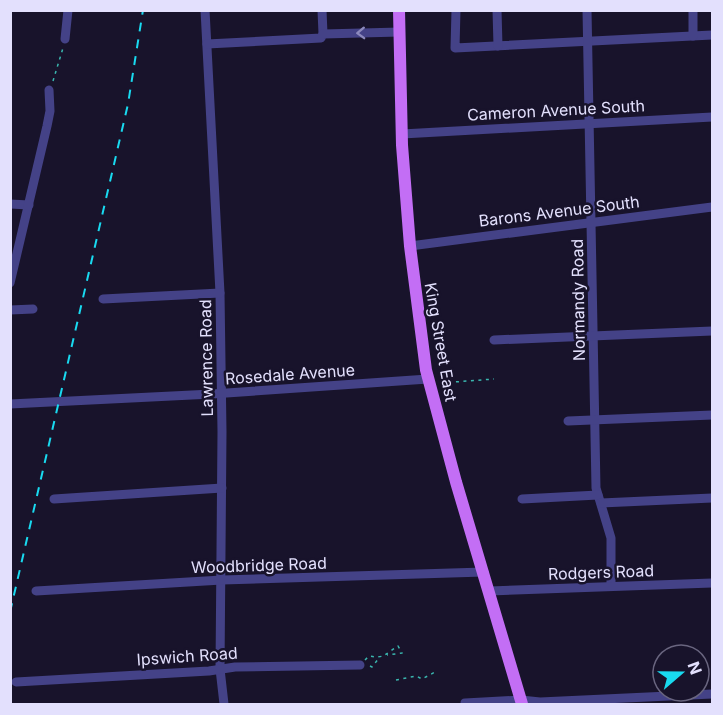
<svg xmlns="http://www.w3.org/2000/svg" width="723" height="715" font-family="Inter,sans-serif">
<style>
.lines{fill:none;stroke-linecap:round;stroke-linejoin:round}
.path{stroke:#3ab7af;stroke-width:1.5;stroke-dasharray:3 4.5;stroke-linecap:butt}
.minor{stroke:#444287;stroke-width:9}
.major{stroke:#c36ef5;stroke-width:12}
.rail{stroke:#19daf0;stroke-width:2;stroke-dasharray:9 8;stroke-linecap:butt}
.oneway{stroke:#8c89bc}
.labels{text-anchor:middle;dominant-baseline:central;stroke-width:5;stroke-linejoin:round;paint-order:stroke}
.street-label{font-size:16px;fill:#e3e0fd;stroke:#18132b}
</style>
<rect width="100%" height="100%" fill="#18132b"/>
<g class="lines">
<g class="path">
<path d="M53 81 63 48"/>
<path d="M441 383 494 379"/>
<path d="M365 660 369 656C385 659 385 654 398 646L402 653 387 655"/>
<path d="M370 666 372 667 379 658"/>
<path d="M396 680 416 676 422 679 437 671"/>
</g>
<g class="minor">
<path d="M205 10 220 293 222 432 220 669 224 704"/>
<path d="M322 10 323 34"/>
<path d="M456 10 455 48 712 35"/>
<path d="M497 10 498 46"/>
<path d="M587 10 596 488 611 538V586"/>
<path d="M693 10V36"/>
<path d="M65 39 68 10"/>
<path d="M207 44 321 38 323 34 400 32"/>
<path d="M402 134 712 117"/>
<path d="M10 204 29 205"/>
<path d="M410 246 712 207"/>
<path d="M10 283 47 126 50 111 49 90"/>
<path d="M103 299 220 293"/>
<path d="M10 310 33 309"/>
<path d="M494 340 712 331"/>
<path d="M10 404 212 394 428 379"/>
<path d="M568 421 712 415"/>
<path d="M54 499 222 488"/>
<path d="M522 499 598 495"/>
<path d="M601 503 712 498"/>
<path d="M36 591 222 580 484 572"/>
<path d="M490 591 712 583"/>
<path d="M16 682 209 671 235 667 360 665"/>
<path d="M465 704V703L521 700 540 702 712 694"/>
</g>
<path class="major" d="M399 10 402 145 410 246 426 370 456 482 522 704"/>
<path class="rail" d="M10 612 128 104 143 10"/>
</g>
<defs><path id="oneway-chevron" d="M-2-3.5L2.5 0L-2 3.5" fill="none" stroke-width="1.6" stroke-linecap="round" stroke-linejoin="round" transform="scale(1.5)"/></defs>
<use class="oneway" href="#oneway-chevron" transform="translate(361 33) rotate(178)"/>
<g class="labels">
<g class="street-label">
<text transform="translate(556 110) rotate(-3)">Cameron Avenue South</text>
<text transform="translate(559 211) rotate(-7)">Barons Avenue South</text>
<text transform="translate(578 300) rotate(-91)">Normandy Road</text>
<text transform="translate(441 342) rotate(80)">King Street East</text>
<text transform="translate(206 358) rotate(-91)">Lawrence Road</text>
<text transform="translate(290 374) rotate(-4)">Rosedale Avenue</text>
<text transform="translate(259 565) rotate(-2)">Woodbridge Road</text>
<text transform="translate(601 572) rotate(-2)">Rodgers Road</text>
<text transform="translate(187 656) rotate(-4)">Ipswich Road</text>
</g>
</g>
<rect width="723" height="715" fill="none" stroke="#e3e0fd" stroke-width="24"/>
<g transform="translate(681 673) rotate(70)"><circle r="28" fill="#18132b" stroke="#69657f" stroke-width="1.5"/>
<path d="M0-4.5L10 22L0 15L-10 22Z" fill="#19daf0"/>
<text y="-9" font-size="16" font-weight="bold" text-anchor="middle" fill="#e3e0fd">N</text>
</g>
</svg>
